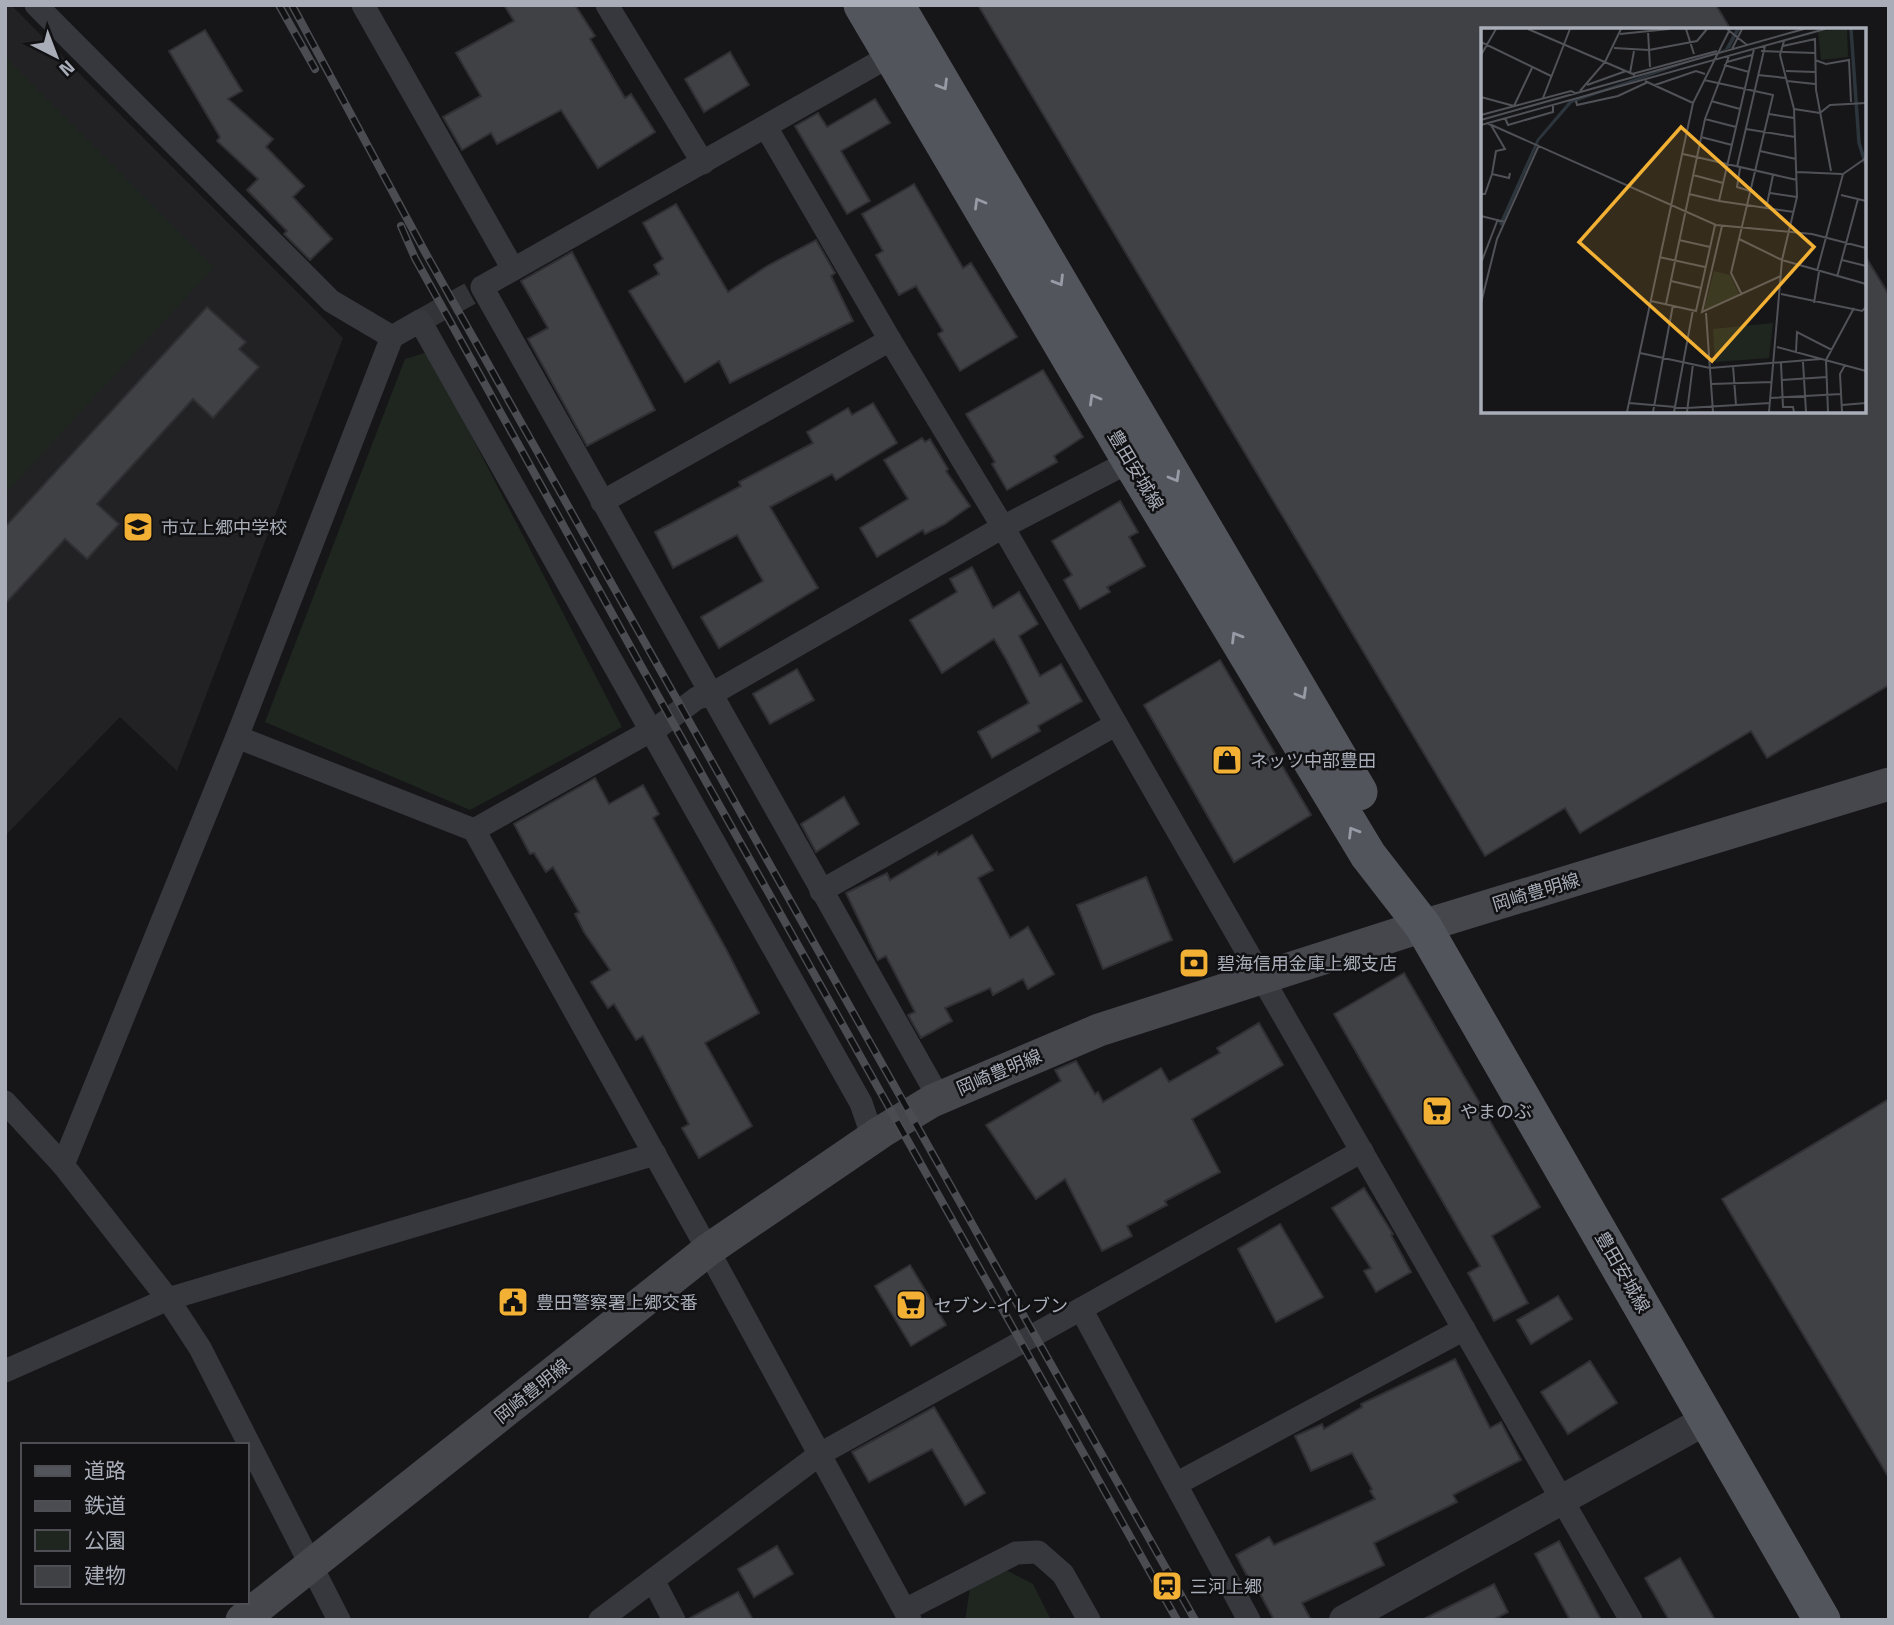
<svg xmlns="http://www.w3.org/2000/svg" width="1894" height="1625" font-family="'Titillium Web','Noto Sans JP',sans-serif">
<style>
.built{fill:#222225}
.green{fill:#1e261f}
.building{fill:#404145;stroke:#303034;stroke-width:2}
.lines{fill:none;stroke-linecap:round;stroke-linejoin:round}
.minor-tunnel{stroke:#333438;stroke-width:23;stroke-dasharray:23 11;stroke-linecap:butt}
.minor{stroke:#37383d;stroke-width:23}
.tertiary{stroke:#37383d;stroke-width:30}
.secondary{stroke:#45474d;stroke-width:33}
.primary{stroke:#53555c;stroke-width:37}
.rail-casing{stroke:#4a4c52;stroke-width:8}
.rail{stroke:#111113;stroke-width:5;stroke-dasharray:16;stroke-linecap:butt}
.oneway{stroke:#979ba6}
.labels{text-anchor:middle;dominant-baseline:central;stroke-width:5;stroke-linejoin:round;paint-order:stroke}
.street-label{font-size:18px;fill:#a8adb8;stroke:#111113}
.poi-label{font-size:18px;fill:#a8adb8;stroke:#111113;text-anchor:start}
.inset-river{fill:none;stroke:#2c353c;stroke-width:3.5}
.inset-road{fill:none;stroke:#505258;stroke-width:2}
.view{fill:#f2b134;fill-opacity:0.15;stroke:#f2b134;stroke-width:3.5}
.inset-edge{fill:none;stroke:#a8adb8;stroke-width:3.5}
</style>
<rect width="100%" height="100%" fill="#161618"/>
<path class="built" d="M5 5H11L343 338 177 771 120 717 5 836Z"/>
<g class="green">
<path d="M5 57 214 267 5 494Z"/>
<path d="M428 352 622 727 470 810 265 722 405 359Z"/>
<path d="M1006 1570 1033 1584 1051 1620H965L970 1588Z"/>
</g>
<g class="building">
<path d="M504 5H575L595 36 590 39 625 98 631 94 655 132 598 168 561 110 497 144 491 133 462 150 443 117 481 96 456 53 514 21Z"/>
<path d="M978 5H1716L1731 30H1483V411H1864V254L1889 295V685L1767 758 1751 731 1580 833 1565 808 1485 856Z"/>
<path d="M205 30 242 91 228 99 273 139 266 147 304 186 293 197 332 239 310 260 284 234 287 231 247 190 258 179 217 141 220 137 169 51Z"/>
<path d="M730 52 749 85 704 112 685 79Z"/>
<path d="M875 99 890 123 841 151 870 201 847 214 795 126 818 113 827 127Z"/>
<path d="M914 184 963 268 971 263 1017 337 960 371 938 334 943 331 916 286 899 295 876 255 883 251 862 214Z"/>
<path d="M676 204 728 292 767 266 816 240 835 273 831 276 853 321 730 383 719 361 685 382 629 291 659 274 654 265 663 259 643 223Z"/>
<path d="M572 252 655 410 587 446 528 339 548 328 521 281Z"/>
<path d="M207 307 246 342 239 349 259 367 213 418 193 399 97 504 119 524 87 559 65 539 5 604V527Z"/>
<path d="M1043 370 1083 437 1054 456 1057 462 1007 490 992 464 995 462 966 414Z"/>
<path d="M873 403 897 443 836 480 832 474 770 507 818 588 719 648 701 617 763 581 737 535 673 568 655 532 741 486 739 482 813 443 807 432 848 408 852 415Z"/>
<path d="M922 438 925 442 930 439 948 469 946 471 970 506 945 524 925 534 923 530 877 557 860 528 908 499 884 460Z"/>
<path d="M1120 501 1138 532 1129 537 1145 566 1107 587 1110 592 1080 609 1064 580 1072 575 1052 541Z"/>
<path d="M972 567 993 608 1019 592 1038 624 1019 636 1040 676 1061 664 1082 701 1038 726 1040 731 992 758 978 732 1029 703 1006 659 994 639 942 673 910 620 957 592 950 579Z"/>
<path d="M1220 660 1311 815 1234 862 1144 705Z"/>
<path d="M797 669 814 700 770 724 753 694Z"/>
<path d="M595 778 609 804 643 785 659 814 653 818 726 949 759 1013 705 1043 752 1126 699 1158 682 1128 689 1124 643 1036 636 1040 614 1004 608 1008 591 982 610 970 584 932 575 914 579 912 553 867 546 872 534 853 530 854 514 824Z"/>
<path d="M844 797 859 824 816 852 801 824Z"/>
<path d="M972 835 993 870 978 878 1010 938 1028 927 1054 974 1028 989 1023 979 993 995 990 988 945 1008 952 1021 921 1038 908 1015 915 1012 886 956 878 960 846 893 887 873 890 880 937 852 938 855Z"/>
<path d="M1146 877 1172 940 1103 969 1077 905Z"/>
<path d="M1404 973 1540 1207 1492 1236 1528 1303 1494 1321 1468 1273 1480 1266 1334 1014Z"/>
<path d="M1259 1023 1283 1065 1192 1119 1220 1172 1165 1201 1167 1205 1127 1226 1132 1236 1102 1251 1065 1179 1036 1199 986 1125 1061 1081 1055 1070 1076 1061 1095 1094 1098 1092 1103 1102 1161 1068 1169 1082 1220 1053 1217 1048Z"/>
<path d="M1889 1099V1478L1722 1199Z"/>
<path d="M1364 1188 1393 1234 1391 1235 1411 1272 1376 1292 1364 1271 1371 1268 1332 1208Z"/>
<path d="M1280 1224 1323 1297 1276 1322 1238 1249Z"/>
<path d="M910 1265 946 1325 911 1346 875 1286Z"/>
<path d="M1558 1296 1572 1319 1531 1344 1517 1320Z"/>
<path d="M1455 1359 1490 1428 1501 1422 1521 1460 1453 1495 1457 1502 1374 1543 1384 1565 1302 1603 1311 1620H1274L1257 1588 1254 1589 1236 1555 1269 1537 1274 1545 1375 1499 1370 1491 1372 1489 1352 1453 1311 1471 1295 1436 1322 1424 1324 1429 1362 1407 1361 1404Z"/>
<path d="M1590 1361 1617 1403 1568 1434 1541 1392Z"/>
<path d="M934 1407 985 1493 965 1505 932 1449 869 1482 852 1452Z"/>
<path d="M1559 1541 1601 1620H1570L1535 1554Z"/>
<path d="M777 1546 793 1574 754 1597 738 1569Z"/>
<path d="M1680 1558 1715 1620H1669L1645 1578Z"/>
<path d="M1494 1584 1508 1612 1493 1620H1422Z"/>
<path d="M738 1592 753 1620H688V1619Z"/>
</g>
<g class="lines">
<path class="minor-tunnel" d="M420 321 482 287"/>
<g class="minor">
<path d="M36 5 331 301 392 337"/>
<path d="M363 5 513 269"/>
<path d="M607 5 703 163"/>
<path d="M902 49 482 287 939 1098"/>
<path d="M766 127 890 340 1003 527 1631 1620"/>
<path d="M602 502 890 340"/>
<path d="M237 737 474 830 708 1250 910 1620"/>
<path d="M474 830 661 725 697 698 710 695 1003 527 1142 455"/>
<path d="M821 891 1115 725"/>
<path d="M5 1102 63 1165 168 1299 200 1348 339 1620"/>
<path d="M63 1165 237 737 392 337 420 321 861 1103 873 1138"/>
<path d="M5 1371 168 1299 655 1154"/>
<path d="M1176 1484 1464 1329"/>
<path d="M653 1580 674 1620"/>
<path d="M905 1610 1016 1553 1038 1552 1063 1574 1089 1620"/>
<path d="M600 1620 820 1454 1081 1309"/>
<path d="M1249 1620 1081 1309 1362 1151"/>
</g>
<path class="tertiary" d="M1344 1620 1708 1419"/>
<path class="secondary" d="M242 1620 708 1250 881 1132 932 1101 1099 1030 1423 926 1889 784"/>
<g class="primary">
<path d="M862 5 1131 462 1368 855 1423 926 1822 1620"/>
<path d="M896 5 1359 792"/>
</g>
<g class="rail-casing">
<g id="rail">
<path d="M279 5 315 69"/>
<path d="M292 5 425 252 1195 1620"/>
<path d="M401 226 415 258 640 664 1177 1620"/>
</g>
</g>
<use href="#rail" class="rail"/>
</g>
<defs><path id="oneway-chevron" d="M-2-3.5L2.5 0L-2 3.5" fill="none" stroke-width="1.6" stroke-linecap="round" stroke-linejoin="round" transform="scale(1.75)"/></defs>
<g class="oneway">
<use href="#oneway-chevron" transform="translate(943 85) rotate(59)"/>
<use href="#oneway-chevron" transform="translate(979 203) rotate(-120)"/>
<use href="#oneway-chevron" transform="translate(1059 281) rotate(59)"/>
<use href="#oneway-chevron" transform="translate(1094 399) rotate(-120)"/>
<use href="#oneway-chevron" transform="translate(1175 477) rotate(60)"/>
<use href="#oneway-chevron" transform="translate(1236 637) rotate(-121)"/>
<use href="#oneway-chevron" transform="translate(1302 694) rotate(60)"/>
<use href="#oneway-chevron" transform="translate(1353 832) rotate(-121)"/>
</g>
<defs>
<g id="school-square" transform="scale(1.575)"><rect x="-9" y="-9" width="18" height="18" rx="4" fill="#f2b134" stroke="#111113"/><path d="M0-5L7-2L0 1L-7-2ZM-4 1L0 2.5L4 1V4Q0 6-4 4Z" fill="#111"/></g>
<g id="shop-square" transform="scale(1.575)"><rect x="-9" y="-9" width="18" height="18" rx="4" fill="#f2b134" stroke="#111113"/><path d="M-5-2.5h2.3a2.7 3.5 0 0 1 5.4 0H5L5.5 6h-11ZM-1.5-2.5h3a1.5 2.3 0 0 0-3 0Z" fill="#111"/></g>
<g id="bank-square" transform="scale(1.575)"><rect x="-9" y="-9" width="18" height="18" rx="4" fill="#f2b134" stroke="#111113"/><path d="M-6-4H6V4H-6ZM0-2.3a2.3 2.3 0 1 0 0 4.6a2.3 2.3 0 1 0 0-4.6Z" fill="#111"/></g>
<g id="supermarket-square" transform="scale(1.575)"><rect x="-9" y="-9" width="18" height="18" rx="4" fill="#f2b134" stroke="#111113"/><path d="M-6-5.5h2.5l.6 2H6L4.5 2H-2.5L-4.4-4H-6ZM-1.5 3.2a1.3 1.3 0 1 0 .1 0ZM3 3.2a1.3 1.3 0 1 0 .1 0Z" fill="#111"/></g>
<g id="civic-square" transform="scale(1.575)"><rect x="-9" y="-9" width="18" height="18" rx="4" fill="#f2b134" stroke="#111113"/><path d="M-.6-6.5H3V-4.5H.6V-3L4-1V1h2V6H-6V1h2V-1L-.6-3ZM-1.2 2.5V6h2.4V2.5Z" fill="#111"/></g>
<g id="station-square" transform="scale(1.575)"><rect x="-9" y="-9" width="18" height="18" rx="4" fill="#f2b134" stroke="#111113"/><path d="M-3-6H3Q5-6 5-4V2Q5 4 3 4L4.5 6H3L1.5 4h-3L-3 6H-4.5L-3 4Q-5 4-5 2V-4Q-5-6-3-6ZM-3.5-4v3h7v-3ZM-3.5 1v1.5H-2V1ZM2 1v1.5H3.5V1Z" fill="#111"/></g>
</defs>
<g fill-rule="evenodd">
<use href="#school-square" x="138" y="527"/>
<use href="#shop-square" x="1227" y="760"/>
<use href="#bank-square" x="1194" y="963"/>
<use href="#supermarket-square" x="1437" y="1111"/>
<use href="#civic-square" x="513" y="1302"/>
<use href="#supermarket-square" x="911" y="1305"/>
<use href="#station-square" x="1167" y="1586"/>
</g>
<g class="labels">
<g class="street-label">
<text transform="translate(1136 470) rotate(59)">豊田安城線</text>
<text transform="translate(1536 892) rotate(-17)">岡崎豊明線</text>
<text transform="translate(999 1072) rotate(-23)">岡崎豊明線</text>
<text transform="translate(1623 1272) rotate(60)">豊田安城線</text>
<text transform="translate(532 1391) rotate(-39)">岡崎豊明線</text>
</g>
<g class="poi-label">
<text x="161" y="527">市立上郷中学校</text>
<text x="1250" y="760">ネッツ中部豊田</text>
<text x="1217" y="963">碧海信用金庫上郷支店</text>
<text x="1460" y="1111">やまのぶ</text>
<text x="536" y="1302">豊田警察署上郷交番</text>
<text x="934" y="1305">セブン-イレブン</text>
<text x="1190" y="1586">三河上郷</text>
</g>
</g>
<g transform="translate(1481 28)">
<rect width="385" height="385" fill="#161618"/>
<path d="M366 1 367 29 340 32 337 3ZM233 243 249 247 258 266 223 282ZM292 295 288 330 234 334 232 301Z" fill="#1e261f"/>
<path d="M255 1H259L249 20 91 75 58 113 21 198 18 196 56 111 89 72 244 21Z" fill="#2c353c"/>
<path class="inset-river" d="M370 1 378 115 385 137"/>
<path class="inset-road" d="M47 1 154 47M205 1 213 26M246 1 266 17M167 3 169 39M139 6 188 1M0 14 70 48M302 18 334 11 335 62 350 143M133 20 168 22 216 13 226 1M251 21 261 1M280 23 334 25M0 27 15 1M334 32 345 36 368 32 370 74M246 34 271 27M243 37 268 44M305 43 334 44M149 45 153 23M151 46 236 23M277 47 305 50M223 52 292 67 250 245 261 267M164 53 212 75M306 53 334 56M106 57 145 43M174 57 215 43 224 46M99 63 124 34 140 1M0 69 33 78 51 40M62 70 89 1M95 73 96 77 137 68 167 54M230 73 259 81M313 81 339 85M339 85 349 77 385 75M288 86 313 90M0 87 90 63 94 65M24 90 27 97 72 84V77M224 91 255 99M0 92 323 1M6 95 235 197 331 206 385 220M0 97 344 1M265 101 314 109M220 109 251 117M279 123 315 131M202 126 316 152M256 139 284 18M259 140 256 159 269 163M316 144 361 146M11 146 28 150 29 145M212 147 242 155M289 165 316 169M0 166H4L11 146 15 123 24 121 10 97M208 166 238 173 273 21M360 167 385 173M238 173 313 184M285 181 292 147M0 188 24 194M241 198 221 284 300 248M258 211 301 232 385 256M198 212 229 219M178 229 224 239M361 232 385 238M0 235 17 191M336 243 362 146 385 130M356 249 377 171M190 253 220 260M300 266 381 283 385 279M170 273 215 283 234 197M0 275 16 211 58 117M333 275 338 244M185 276 224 91 248 28M225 285 232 384M296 319 385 343M315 324 316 304 351 322M159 325 229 340 340 331M322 334 325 384M300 335 302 379H312L313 384M252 338 255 377M301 352 346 349M230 356 291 354M289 370 360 366M148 375 206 380 289 375M361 377 385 375M146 384 212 75 249 1M172 384 192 277M193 384 212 282M206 384 212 336M288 384 301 232 316 169 313 81 299 27 303 13M347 384 345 332 373 280M361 384 359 346 364 337"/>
<path class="view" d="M200 99 333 219 231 333 98 214Z"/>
<rect width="385" height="385" class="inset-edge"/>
</g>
<rect width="1894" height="1625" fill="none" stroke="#a8adb8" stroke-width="14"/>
<rect x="21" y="1443" width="228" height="161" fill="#111113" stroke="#4d4f55" stroke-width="2"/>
<rect x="35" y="1466" width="35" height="10" fill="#53555c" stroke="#4d4f55" stroke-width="2"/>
<text x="84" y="1478" font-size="21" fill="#a8adb8">道路</text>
<rect x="35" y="1501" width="35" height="10" fill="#4a4c52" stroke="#4d4f55" stroke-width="2"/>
<text x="84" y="1513" font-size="21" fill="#a8adb8">鉄道</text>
<rect x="35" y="1530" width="35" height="21" fill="#1e261f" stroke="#4d4f55" stroke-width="2"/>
<text x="84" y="1548" font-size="21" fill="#a8adb8">公園</text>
<rect x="35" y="1566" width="35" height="21" fill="#404145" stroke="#4d4f55" stroke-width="2"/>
<text x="84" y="1583" font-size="21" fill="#a8adb8">建物</text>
<g transform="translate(56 56) rotate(138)" stroke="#111113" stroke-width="5" paint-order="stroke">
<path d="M0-5L12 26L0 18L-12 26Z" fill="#a8adb8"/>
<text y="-10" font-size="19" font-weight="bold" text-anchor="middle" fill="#a8adb8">N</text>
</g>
</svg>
